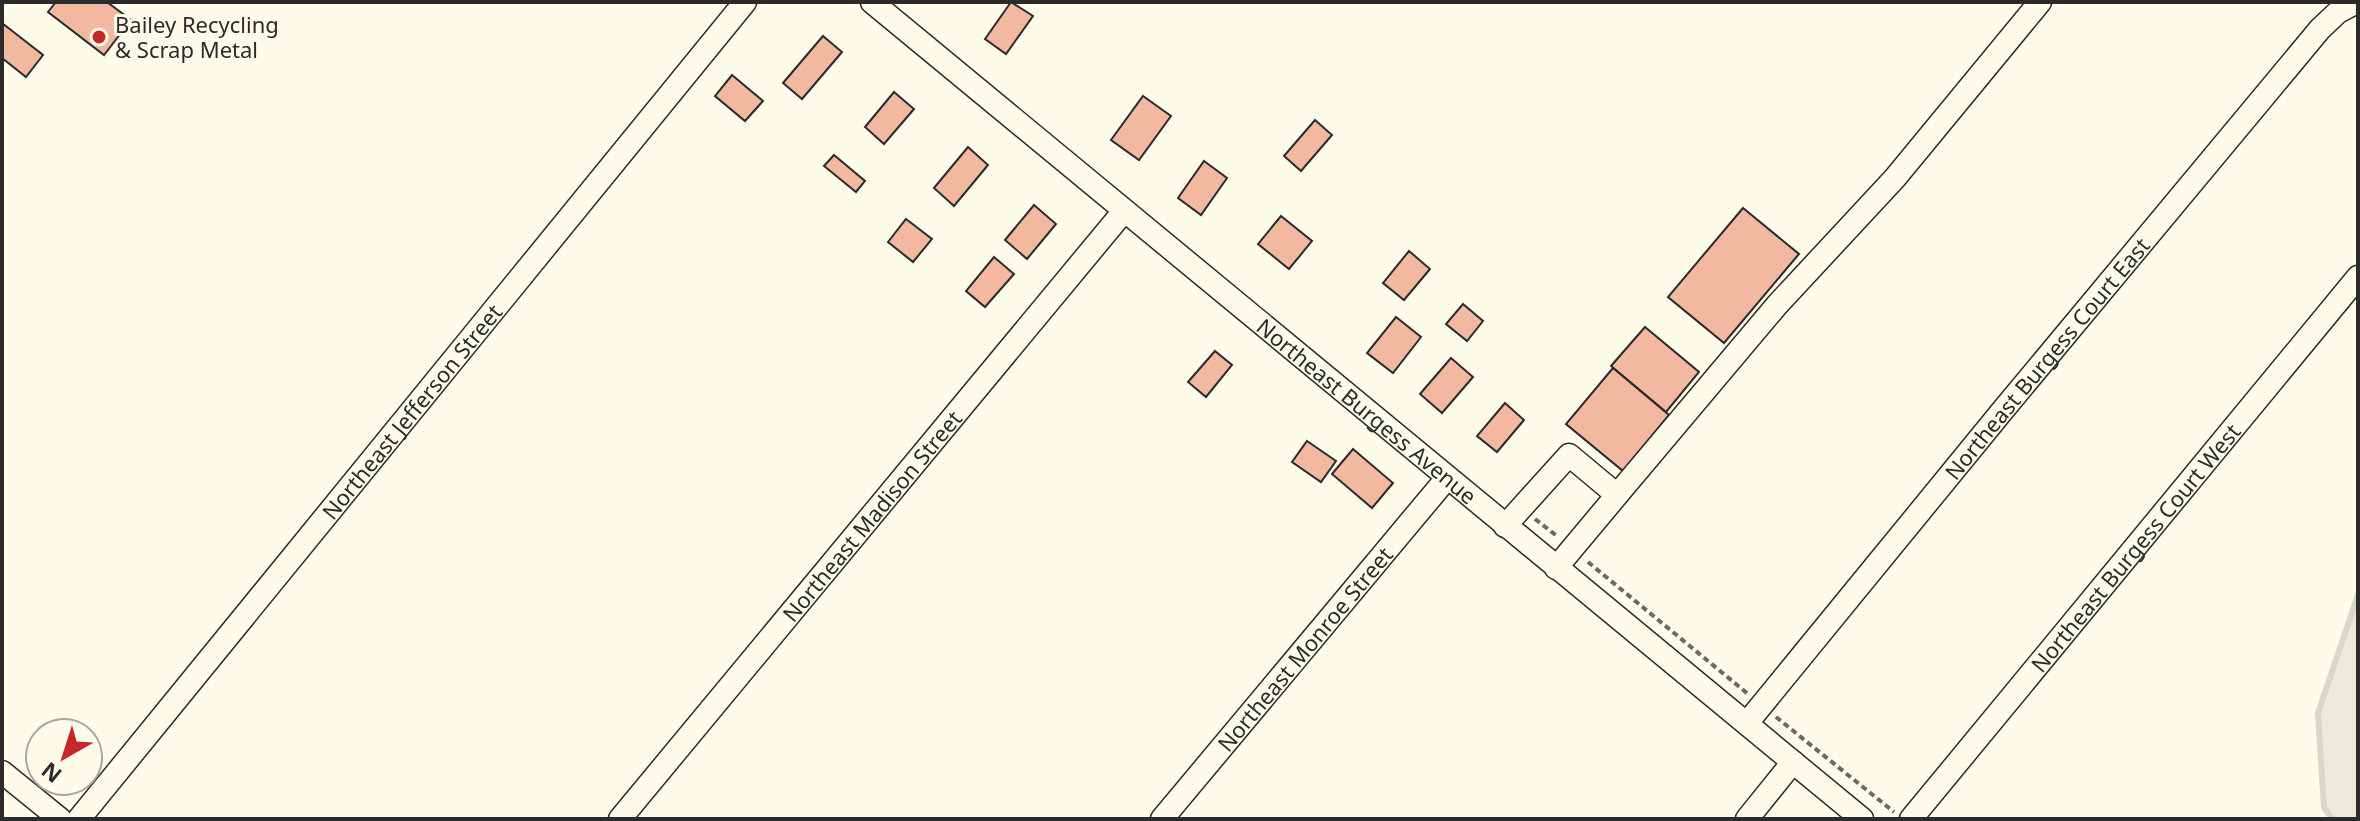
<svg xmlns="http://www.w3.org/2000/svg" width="2360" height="821" font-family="'Noto Sans',sans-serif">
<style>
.green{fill:#ecebdb;stroke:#74746e;stroke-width:2}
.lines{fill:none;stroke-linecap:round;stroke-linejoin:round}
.stream{stroke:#d8d7c9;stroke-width:6}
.building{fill:#f2b8a0;stroke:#2b2b2b;stroke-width:2}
.minor-casing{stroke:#2b2b2b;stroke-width:25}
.path{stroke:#6a6964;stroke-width:4;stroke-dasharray:6 4;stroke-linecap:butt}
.minor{stroke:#fdfbea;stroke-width:22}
.poi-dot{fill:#c62828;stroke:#fdfbea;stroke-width:3}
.labels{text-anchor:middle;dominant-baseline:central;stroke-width:6;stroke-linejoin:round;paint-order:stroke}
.poi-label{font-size:22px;fill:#2b2b2b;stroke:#fdfbea;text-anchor:start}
.street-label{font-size:22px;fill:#2b2b2b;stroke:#fdfbea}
</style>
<rect width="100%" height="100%" fill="#fdfbea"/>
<path class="green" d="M2358 595V819H2334L2324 807 2318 713Z"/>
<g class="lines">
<path class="stream" d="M2332 819 2324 807 2318 713 2358 595"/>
</g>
<g class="building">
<path d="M56 2H107L131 20 104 55 48 12Z"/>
<path d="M1011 2 1033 16 1006 54 985 39Z"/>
<path d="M2 23 43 55 26 77 2 58Z"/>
<path d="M823 36 842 52 802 99 783 83Z"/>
<path d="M732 75 763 101 745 121 715 96Z"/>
<path d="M894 92 914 109 884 144 865 127Z"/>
<path d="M1143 96 1171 116 1139 160 1111 140Z"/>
<path d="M1315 120 1332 135 1301 171 1284 156Z"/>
<path d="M968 147 988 165 954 206 934 188Z"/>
<path d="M834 155 865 181 856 192 824 166Z"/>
<path d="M1204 161 1227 178 1201 215 1178 198Z"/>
<path d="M1034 205 1056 224 1027 259 1005 240Z"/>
<path d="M1743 208 1799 254 1724 343 1668 297Z"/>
<path d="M1281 216 1312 241 1289 269 1258 244Z"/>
<path d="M906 219 932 239 913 262 888 242Z"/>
<path d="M1409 251 1430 269 1404 300 1383 283Z"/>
<path d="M994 257 1014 274 985 307 966 291Z"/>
<path d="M1463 304 1483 321 1467 341 1446 324Z"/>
<path d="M1396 317 1421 337 1393 373 1367 353Z"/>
<path d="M1645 327 1699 372 1666 412 1611 366Z"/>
<path d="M1215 351 1232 365 1206 397 1188 382Z"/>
<path d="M1451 358 1473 377 1442 413 1420 394Z"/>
<path d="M1613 368 1669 415 1623 471 1566 424Z"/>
<path d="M1505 403 1524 420 1497 452 1477 436Z"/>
<path d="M1307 441 1336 461 1321 482 1292 462Z"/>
<path d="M1353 449 1393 483 1372 508 1332 474Z"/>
</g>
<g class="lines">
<g class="minor-casing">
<g id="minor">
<path id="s1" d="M872 2 1862 819"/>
<path d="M1617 495 1777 305 1895 178 2040 2"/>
<path d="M1505 526 1569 455 1617 495 1556 568"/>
<path id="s2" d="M1747 723 2003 410 2320 29 2338 12 2357 2"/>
<path d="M2 772 60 819"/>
<path id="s3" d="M79 819 745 2"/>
<path id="s4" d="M620 819 1124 211"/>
<path id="s5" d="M1162 819 1447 478"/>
<path d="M1747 819 1793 762"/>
<path id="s6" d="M1911 819 2358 277"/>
</g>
</g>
<g class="path">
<path d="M1535 519 1557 536"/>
<path d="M1588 562 1748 694"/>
<path d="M1776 717 1894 812"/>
</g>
<use href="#minor" class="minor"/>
</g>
<circle class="poi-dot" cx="99" cy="37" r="8"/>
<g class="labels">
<g class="poi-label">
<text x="115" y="24">Bailey Recycling<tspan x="115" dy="25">&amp; Scrap Metal</tspan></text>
</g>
<g class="street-label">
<text stroke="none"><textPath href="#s2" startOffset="472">Northeast Burgess Court East</textPath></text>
<text stroke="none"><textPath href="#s3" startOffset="526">Northeast Jefferson Street</textPath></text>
<text stroke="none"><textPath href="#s1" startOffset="642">Northeast Burgess Avenue</textPath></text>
<text stroke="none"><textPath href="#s4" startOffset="394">Northeast Madison Street</textPath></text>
<text stroke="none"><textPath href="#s6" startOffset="352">Northeast Burgess Court West</textPath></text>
<text stroke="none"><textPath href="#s5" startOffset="222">Northeast Monroe Street</textPath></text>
</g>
</g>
<rect width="2360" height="821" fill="none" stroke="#2b2b2b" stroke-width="8"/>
<g transform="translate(64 757) rotate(219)"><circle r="38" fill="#fdfbea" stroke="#a9a89e" stroke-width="2"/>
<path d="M0-6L14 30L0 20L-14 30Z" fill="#c62828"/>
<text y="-12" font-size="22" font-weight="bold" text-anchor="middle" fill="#2b2b2b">N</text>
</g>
</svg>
